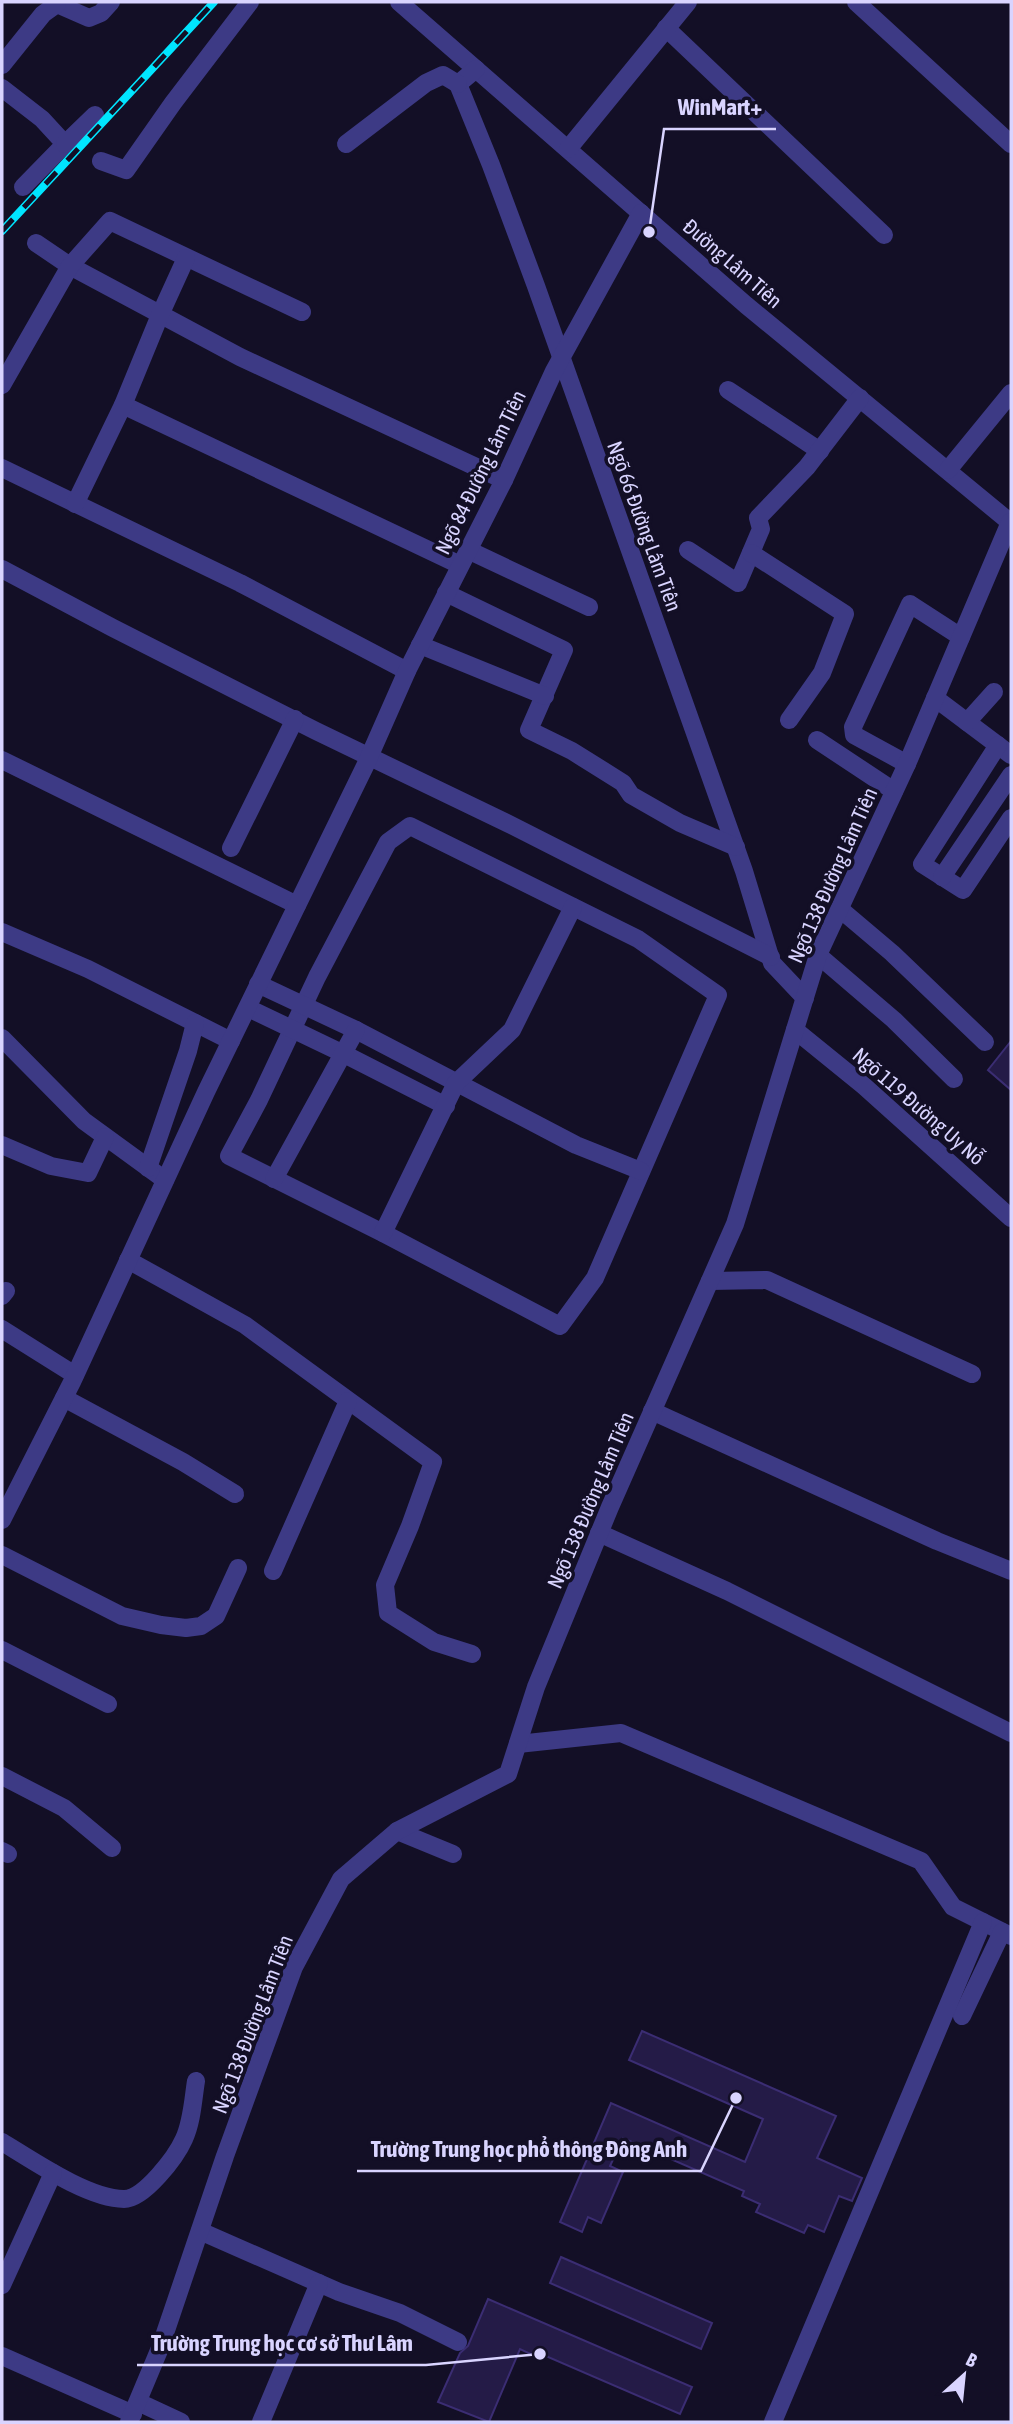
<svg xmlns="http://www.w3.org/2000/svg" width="1013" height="2424" font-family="'Asap Condensed',sans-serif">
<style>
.building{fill:#241b47;stroke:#3b2d73;stroke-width:2}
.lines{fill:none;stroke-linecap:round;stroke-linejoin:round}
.minor{stroke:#3d3a85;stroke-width:18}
.rail-casing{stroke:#00e5ff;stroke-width:8}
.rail{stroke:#130f26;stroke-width:5;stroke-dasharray:16;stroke-linecap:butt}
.labels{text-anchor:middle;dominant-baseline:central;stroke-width:7;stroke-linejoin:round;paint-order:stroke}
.street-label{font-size:21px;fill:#d9d4ff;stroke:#130f26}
.leader{fill:none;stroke:#d9d4ff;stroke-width:2.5}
.callout-dot{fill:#d9d4ff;stroke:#130f26;stroke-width:2.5}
.callout-label{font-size:23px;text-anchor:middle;font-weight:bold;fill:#d9d4ff;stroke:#130f26;stroke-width:7;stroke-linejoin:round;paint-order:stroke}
</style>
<rect width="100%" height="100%" fill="#130f26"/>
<g class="building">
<path d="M1011 1041V1090L988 1070Z"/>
<path d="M642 2031 836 2116 817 2158 862 2178 852 2201 839 2196 824 2232 808 2225 804 2233 756 2212 760 2204 742 2196 744 2191 623 2138 610 2166 623 2172 601 2223 588 2217 582 2232 560 2222 611 2103 745 2162 763 2119 629 2060Z"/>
<path d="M561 2257 712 2323 701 2349 550 2283Z"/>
<path d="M488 2299 692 2387 680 2414 539 2353 537 2357 520 2349 489 2422 438 2402 460 2353 468 2346Z"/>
</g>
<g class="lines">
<g class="minor">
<path d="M399 2 746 305 1011 523"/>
<path d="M856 2 1011 144"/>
<path d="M57 4 89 18 101 13 111 2"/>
<path d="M666 28 884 235"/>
<path d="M2 65 43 14 57 4"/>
<path d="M476 69 458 84 491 165 536 286 744 871 772 963 805 998"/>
<path d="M2 88 42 119 65 144 23 187"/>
<path d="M65 144 95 115"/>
<path d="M346 144 426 83 443 75 458 84"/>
<path d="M568 149 688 2"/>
<path d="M101 161 126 170 173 103 250 2"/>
<path d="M36 243 70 266 240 357 504 480"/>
<path d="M2 385 70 266 110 221 302 312"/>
<path d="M728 390 820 451"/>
<path d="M123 405 460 565"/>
<path d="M2 468 240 583 407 671"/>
<path d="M948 470 1011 393"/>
<path d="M75 504 123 405 160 315 186 258"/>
<path d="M468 550 589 607"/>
<path d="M688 550 738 583 761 529 758 518 807 467 860 398"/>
<path d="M751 553 845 614 822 673 789 720"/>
<path d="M2 569 113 628 316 731 513 826 771 957"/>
<path d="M446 593 564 650 529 730 572 751 623 783 631 795 680 823 736 847"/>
<path d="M420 645 545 696"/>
<path d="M935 698 1011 755"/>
<path d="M967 722 994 692"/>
<path d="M817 740 894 791"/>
<path d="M998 745 922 864 963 890 1011 818"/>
<path d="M2 760 297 905"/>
<path d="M907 764 854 735 853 727 910 604 961 637"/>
<path d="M410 826 638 939 718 995 595 1278 560 1326 383 1233 229 1156 259 1100 317 977 388 842Z"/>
<path d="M231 848 295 719"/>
<path d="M942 877 1011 775"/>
<path d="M840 909 892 953 985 1042"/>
<path d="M2 932 88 969 231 1041"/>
<path d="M818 955 894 1020 954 1079"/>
<path d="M258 984 356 1030 576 1145 641 1171"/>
<path d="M248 1008 344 1054 446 1106"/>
<path d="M795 1030 864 1086 1011 1218"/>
<path d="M2 1038 84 1121 165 1180"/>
<path d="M2 1145 51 1166 88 1173 105 1137"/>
<path d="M148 1168 188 1051 195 1023"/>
<path d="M274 1179 356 1030"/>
<path d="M383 1233 456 1083 512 1030 573 907"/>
<path d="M128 1260 245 1325 433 1462 410 1526 385 1585 388 1613 434 1642 472 1654"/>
<path d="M710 1281 767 1280 972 1374"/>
<path d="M2 1296 6 1291"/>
<path d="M2 1329 75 1375"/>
<path d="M64 1398 183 1462 235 1494"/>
<path d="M652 1411 937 1541 1011 1571"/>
<path d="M2 1520 72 1382 206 1092 366 764 407 671 504 480 554 371 641 213"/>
<path d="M599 1533 727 1591 1011 1733"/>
<path d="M2 1555 122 1616 161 1625 186 1628 201 1626 216 1616 238 1568"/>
<path d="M273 1571 348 1401"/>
<path d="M2 1650 108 1704"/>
<path d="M518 1744 621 1733 921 1861 953 1907 1011 1936"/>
<path d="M2 1776 64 1808 112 1848"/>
<path d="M397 1831 453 1854"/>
<path d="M2 1851 8 1854"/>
<path d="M962 2016 1002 1932"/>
<path d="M2 2142C32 2160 88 2199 124 2199 144 2199 176 2157 184 2139 192 2122 193 2100 196 2081"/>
<path d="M200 2231 339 2292 400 2313 458 2342"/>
<path d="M2 2285 53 2173"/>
<path d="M2 2356 133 2414"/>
<path d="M138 2402 181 2422"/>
<path d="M129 2422 160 2348 225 2156 294 1967 341 1879 397 1831 508 1774 536 1687 610 1507 735 1224 818 955 907 764 1010 522"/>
<path d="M261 2422 319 2283"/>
<path d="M773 2422 983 1922"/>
</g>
<g class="rail-casing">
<path id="rail" d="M2 231 214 2"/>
</g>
<use href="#rail" class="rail"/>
</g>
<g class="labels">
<g class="street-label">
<text transform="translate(733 263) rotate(41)">Đường Lâm Tiên</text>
<text transform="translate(480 472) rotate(-64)">Ngõ 84 Đường Lâm Tiên</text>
<text transform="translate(645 526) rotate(70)">Ngõ 66 Đường Lâm Tiên</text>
<text transform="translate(832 875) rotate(-66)">Ngõ 138 Đường Lâm Tiên</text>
<text transform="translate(919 1106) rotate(41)">Ngõ 119 Đường Uy Nỗ</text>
<text transform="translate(590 1500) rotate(-67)">Ngõ 138 Đường Lâm Tiên</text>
<text transform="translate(252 2024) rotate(-69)">Ngõ 138 Đường Lâm Tiên</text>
</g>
</g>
<path class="leader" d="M649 232L664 129H776M736 2098L701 2171H357M540 2354L426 2365H137"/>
<g class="callout-dot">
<circle cx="649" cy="232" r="7"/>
<circle cx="736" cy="2098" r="7"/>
<circle cx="540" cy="2354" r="7"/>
</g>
<g class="callout-label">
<text x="720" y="115">WinMart+</text>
<text x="529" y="2157">Trường Trung học phổ thông Đông Anh</text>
<text x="282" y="2351">Trường Trung học cơ sở Thư Lâm</text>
</g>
<rect width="1013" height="2424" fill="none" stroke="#d9d4ff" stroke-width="7"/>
<g transform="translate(964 2375) rotate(27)" stroke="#130f26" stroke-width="5" paint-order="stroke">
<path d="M0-5L12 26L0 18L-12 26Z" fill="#d9d4ff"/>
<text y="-10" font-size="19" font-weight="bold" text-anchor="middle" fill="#d9d4ff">B</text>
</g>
</svg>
